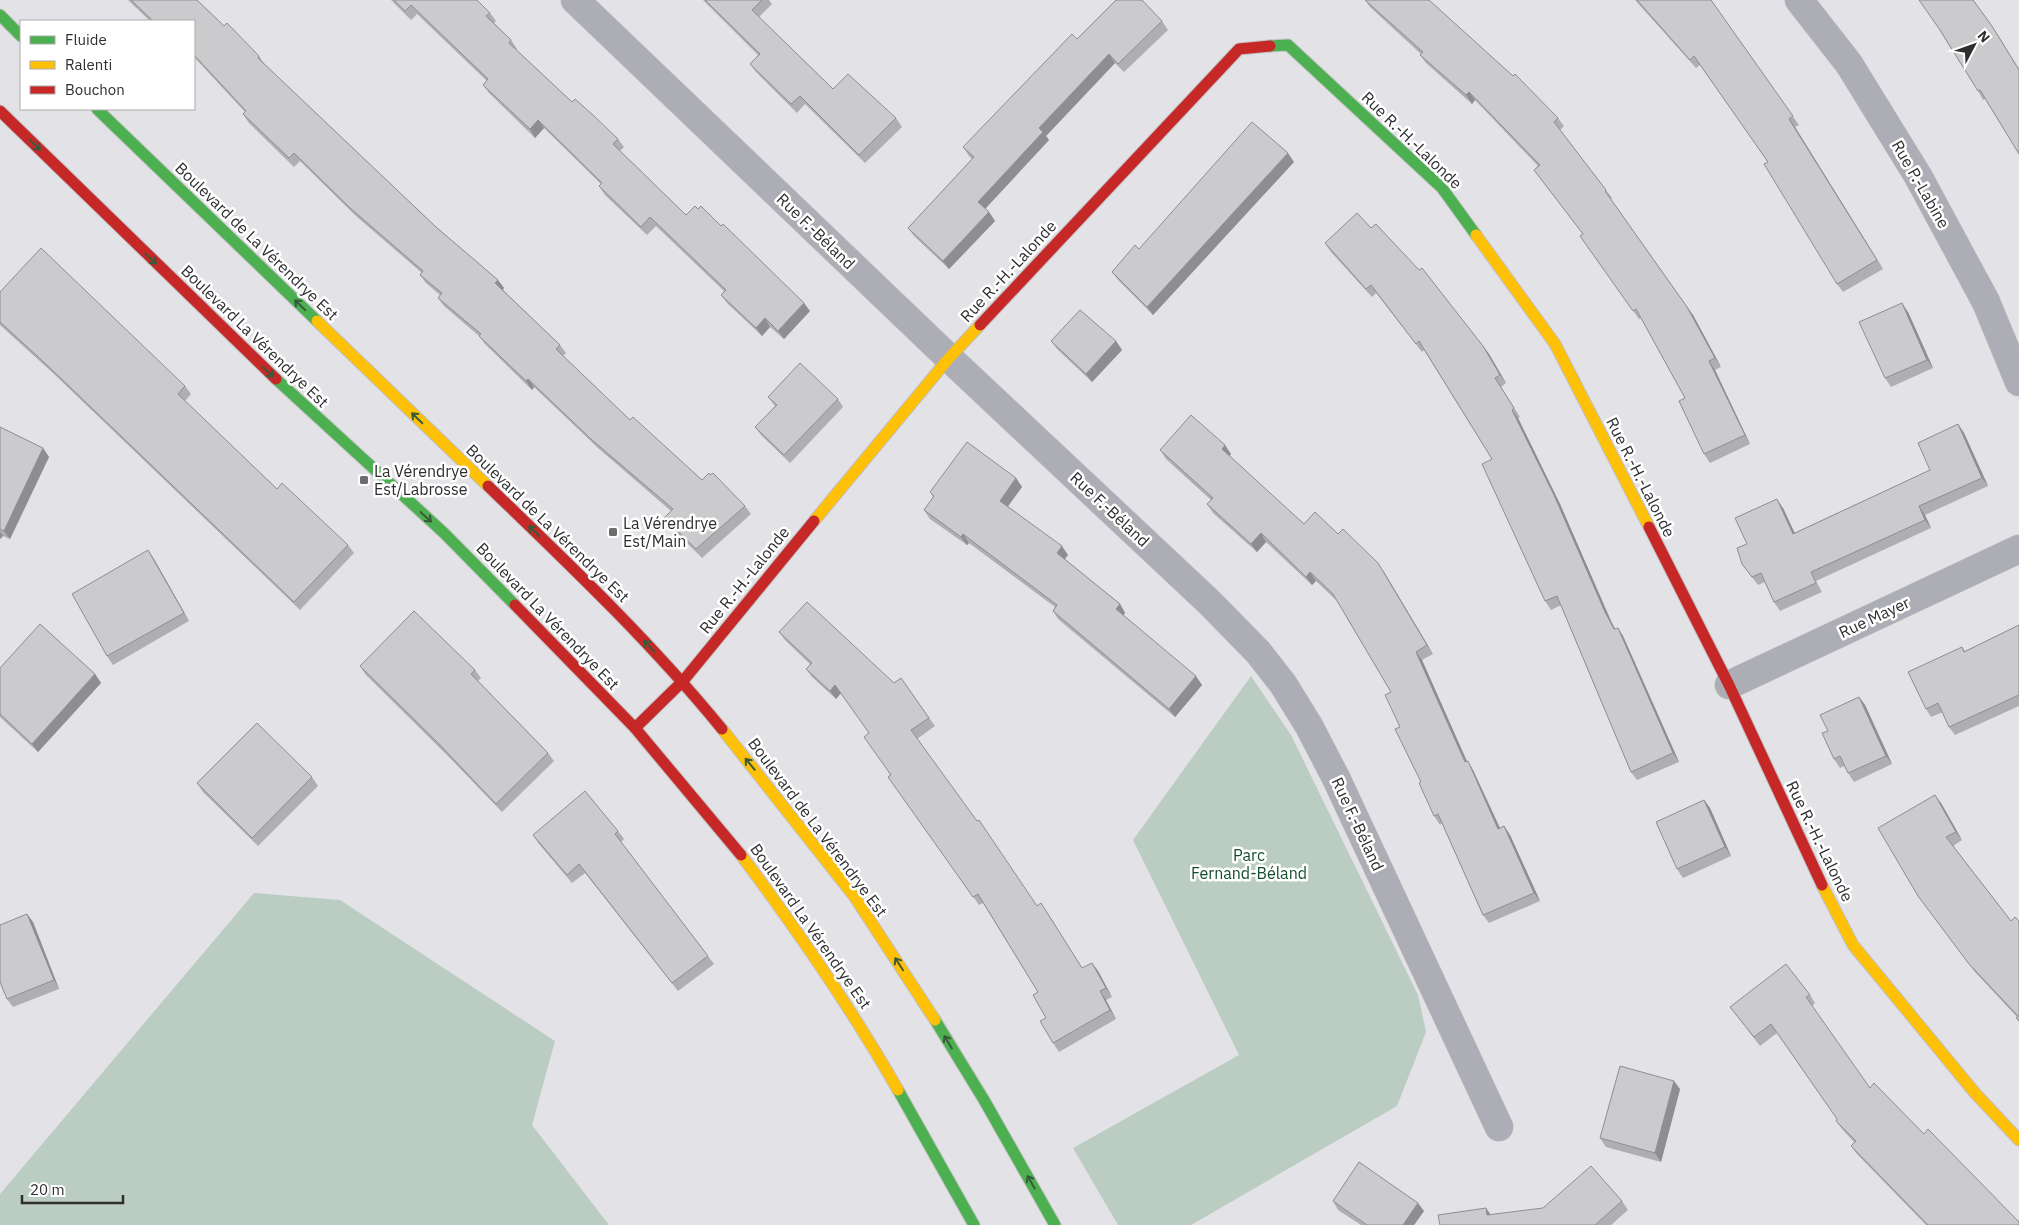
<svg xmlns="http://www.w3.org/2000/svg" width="2019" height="1225" font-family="'IBM Plex Sans',sans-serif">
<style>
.green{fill:#bbccc2}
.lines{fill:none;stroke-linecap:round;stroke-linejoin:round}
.street-casing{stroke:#c0c0c2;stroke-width:29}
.fast-casing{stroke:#c0c0c2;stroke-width:13}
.slow-casing{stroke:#c0c0c2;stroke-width:13}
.jam-casing{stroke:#c0c0c2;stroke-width:13}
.street{stroke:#adadb5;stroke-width:28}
.fast{stroke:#4caf50;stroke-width:11}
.slow{stroke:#ffc107;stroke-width:11}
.jam{stroke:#c62828;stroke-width:11}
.wall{fill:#afafb1}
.shaded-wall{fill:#8e8e90}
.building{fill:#cbcbce;stroke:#8e8e90}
.oneway{stroke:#385b3b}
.poi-dot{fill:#6d6d70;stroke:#fff;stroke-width:2}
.labels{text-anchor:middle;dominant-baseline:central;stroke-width:5;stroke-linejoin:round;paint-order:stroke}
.street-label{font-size:16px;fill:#2e2e30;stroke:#fff}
.poi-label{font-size:16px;fill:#2e2e30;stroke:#fff;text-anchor:start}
.park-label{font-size:16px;fill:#124e2c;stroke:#fff}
</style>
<rect width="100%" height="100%" fill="#e3e3e7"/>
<g class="green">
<path d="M1251 676 1291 735 1418 995 1426 1032 1397 1106 1191 1225H1118L1073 1148 1239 1055 1133 840Z"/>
<path d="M254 893 340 900 555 1041 532 1125 609 1225H0V1194Z"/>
</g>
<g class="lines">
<g class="street-casing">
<g id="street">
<path d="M575 0 949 358 1210 603 1258 652 1283 684 1309 726 1336 778 1499 1127"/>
<path d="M1799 0 1849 64 1918 176 1986 302 2019 382"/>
<path d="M1729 685 2019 549"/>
</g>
</g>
<g class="fast-casing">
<g id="fast">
<path d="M0 15 21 36"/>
<path d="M1270 46 1288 45 1442 188 1476 235"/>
<path d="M97 109 317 321"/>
<path d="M276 379 444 533 515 605"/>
<path d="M935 1020 984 1100 1055 1225"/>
<path d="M898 1090 974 1225"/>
</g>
</g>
<g class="slow-casing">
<g id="slow">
<path d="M1476 235 1555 344 1649 527"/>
<path d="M317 321 488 486"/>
<path d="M814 521 949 358 980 325"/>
<path d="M722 729 854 896 935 1020"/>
<path d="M741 855C798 931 851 1008 898 1090"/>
<path d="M1822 885 1853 945 1975 1093 2019 1140"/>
</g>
</g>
<g class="jam-casing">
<g id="jam">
<path d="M0 111 276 379"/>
<path d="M980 325 1239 49 1270 46"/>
<path d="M488 486C569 564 651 642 722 729"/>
<path d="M1649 527 1729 685 1822 885"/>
<path d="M515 605 635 728 741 855"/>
<path d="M635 728 683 681 814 521"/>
</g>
</g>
<use href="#street" class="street"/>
<use href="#fast" class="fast"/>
<use href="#slow" class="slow"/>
<use href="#jam" class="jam"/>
</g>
<g class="wall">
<path d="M128 0H197L224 26 259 56 265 65 436 227 498 280 504 288 503 290 560 345 566 353 563 356 630 420 702 480 745 506 751 514 702 558 670 526 664 518 671 511 598 448 534 387 532 390 485 344 479 336 444 306 438 298 440 295 426 283 420 275 422 273 356 216 300 161 294 167 249 123 243 114 245 112 194 57V21H150Z"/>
<path d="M391 0H477L490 13 496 21 494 23 511 40 517 49 516 50 572 102 618 139 624 147 620 151 686 215 810 311 784 339 770 327 762 336 727 303 721 295 724 291 656 226 647 235 605 195 599 186 601 184 544 128 535 138 489 93 483 85 487 81 417 14 411 20Z"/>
<path d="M703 0H769L772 4 759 17 833 89 896 118 902 127 865 163 805 104 797 113 756 72 750 64 758 55Z"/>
<path d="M1365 0 1558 118 1564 126 1560 130 1606 190 1612 198 1611 199 1693 315 1721 367 1715 370 1750 444 1710 463 1704 454 1685 398 1641 318 1639 319 1580 236 1583 234 1534 170 1538 166 1475 100 1472 104 1426 63 1420 55 1421 54 1370 7Z"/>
<path d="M1635 0H1711L1799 125 1795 127 1883 269 1843 292 1837 284 1768 162 1700 65 1696 68Z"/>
<path d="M1973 0 1998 35 2019 69V154L1985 99 1983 100 1978 91 1940 31Z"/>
<path d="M1162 21 1168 30 1124 72 1115 63 1046 136 1049 140 985 209 989 212 995 221 949 269 914 236 908 228 972 159 969 156 963 147 1077 39Z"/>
<path d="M1294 162 1153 315 1118 280 1112 272 1139 249Z"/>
<path d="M1325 243 1483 346 1489 354 1506 383 1501 387 1520 417 1518 418 1560 504 1611 621 1615 629 1618 628 1623 636 1679 762 1637 780 1631 772 1561 605 1551 610 1545 601 1492 459 1424 350 1422 352 1376 293 1372 297 1331 252Z"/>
<path d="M0 292 185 386 191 394 185 401 277 489 348 545 354 553 300 610 54 374 0 325Z"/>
<path d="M1908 312 1933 368 1891 387 1885 378Z"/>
<path d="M1051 341H1116L1122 350 1092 382 1057 349Z"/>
<path d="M768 397 838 399 843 407 790 463 761 435 755 427 775 406Z"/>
<path d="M1958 424 1964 433 1988 486 1925 515 1931 528 1816 581 1822 592 1780 611 1774 602 1765 582 1758 585 1742 564 1747 544 1783 508 1794 533 1930 470Z"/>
<path d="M0 427 43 448 49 457 10 539 3 536 0 539Z"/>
<path d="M1160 450 1231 454 1229 456 1304 524 1338 534 1384 572 1433 654 1422 660 1467 761 1473 770 1500 828 1504 826 1510 835 1540 901 1489 923 1483 915 1442 823 1440 825 1434 816 1400 727 1391 692 1337 601 1316 581 1312 585 1266 542 1257 552 1213 513 1207 504 1211 500 1166 459Z"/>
<path d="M1016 478 1022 487 1008 506 1068 555 1065 559 1120 604 1125 613 1123 615 1202 685 1175 717 1058 619 1053 611 1055 607 969 543 967 545 930 519 924 510 933 497 930 492Z"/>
<path d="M154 559 189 621 113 665 107 656Z"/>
<path d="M2019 625V706L1955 735 1949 727 1943 712 1931 717 1926 709 1962 647 1965 651Z"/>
<path d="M779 632 894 683 901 678 935 726 917 739 1037 906 1047 912 1082 968 1092 963 1098 971 1112 997 1106 1000 1116 1019 1059 1052 1053 1043 1038 992 983 903 979 905 888 777 890 775 869 733 841 693 836 699 812 677 806 669 810 664 785 640Z"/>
<path d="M360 666 475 670 481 678 478 681 548 753 554 761 502 812 446 754 366 675Z"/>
<path d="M0 668 95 674 101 683 38 752 0 717Z"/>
<path d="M1859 697 1865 705 1892 764 1854 782 1848 773 1844 766 1840 768 1834 759 1828 731Z"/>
<path d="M312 777 318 786 258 846 203 792 197 783Z"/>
<path d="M1704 800 1710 808 1731 856 1683 878 1677 869Z"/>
<path d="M1941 803 1962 840 1953 846 2011 921H2019V1022L2017 1017 1975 972 1918 896Z"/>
<path d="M618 831 624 839 621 842 714 964 678 991 585 873 572 883 539 844 533 835Z"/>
<path d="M27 914 33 922 59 989 13 1007 7 999Z"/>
<path d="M1810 995 1815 1003 1812 1006 1870 1088 1924 1134 2019 1225H1926L1857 1154 1851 1146 1854 1142 1842 1129 1836 1121 1837 1119 1777 1033 1760 1046 1730 1007Z"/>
<path d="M1680 1089 1661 1162 1606 1147 1600 1138Z"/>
<path d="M1333 1201 1424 1211 1414 1225H1361L1338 1210Z"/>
<path d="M1622 1201 1628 1210 1611 1225H1440L1486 1208 1491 1215Z"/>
</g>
<g class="shaded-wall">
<path d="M1109 54 1115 63 1046 136 1049 140 984 210 978 202 1039 128Z"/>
<path d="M1469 92 1475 100 1472 104 1466 95Z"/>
<path d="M1789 119 1795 127 1883 269 1877 260Z"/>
<path d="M538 120 544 128 535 138 530 129Z"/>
<path d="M1288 153 1294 162 1153 315 1147 307Z"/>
<path d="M989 212 995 221 949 269 943 261Z"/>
<path d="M498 280 504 288 501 292 495 283Z"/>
<path d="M804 303 810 311 784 339 778 331Z"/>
<path d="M1902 303 1908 312 1933 368 1927 360Z"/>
<path d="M1687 307 1693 315 1721 367 1715 358Z"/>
<path d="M765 318 770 327 762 336 756 328Z"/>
<path d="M1116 341 1122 350 1092 382 1086 374Z"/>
<path d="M1483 346 1489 354 1506 383 1500 375Z"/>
<path d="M1709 361 1715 370 1750 444 1745 435Z"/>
<path d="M528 379 534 387 532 390 526 381Z"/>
<path d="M1512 410 1518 418 1560 504 1611 621 1620 638 1614 629 1605 612Z"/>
<path d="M1958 424 1964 433 1988 486 1982 478Z"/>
<path d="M1225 445 1231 454 1228 458 1222 449Z"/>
<path d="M43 448 49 457 10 539 4 531Z"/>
<path d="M1016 478 1022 487 1006 509 1000 501Z"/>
<path d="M1777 499 1783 508 1799 542 1793 534Z"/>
<path d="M1919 506 1925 515 1931 528 1925 520Z"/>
<path d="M0 532 3 536 0 539Z"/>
<path d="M1261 533 1266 542 1257 552 1251 544Z"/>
<path d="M963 534 969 543 967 545 961 537Z"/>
<path d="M1062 546 1068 555 1063 561 1057 553Z"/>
<path d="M148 550 154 559 189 621 184 613Z"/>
<path d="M1378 563 1384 572 1433 654 1427 645Z"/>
<path d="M1310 572 1316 581 1312 585 1306 577Z"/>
<path d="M1120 604 1125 613 1122 617 1116 609Z"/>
<path d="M1618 628 1623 636 1679 762 1673 753Z"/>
<path d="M1416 652 1422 660 1471 771 1465 762Z"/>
<path d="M95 674 101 683 38 752 32 744Z"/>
<path d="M1196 676 1202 685 1175 717 1169 709Z"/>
<path d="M835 685 841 693 836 699 830 691Z"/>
<path d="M1859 697 1865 705 1892 764 1886 756Z"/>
<path d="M1468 761 1473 770 1504 837 1498 829Z"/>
<path d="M1935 795 1941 803 1962 840 1956 832Z"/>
<path d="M1704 800 1710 808 1731 856 1725 847Z"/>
<path d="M1504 826 1510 835 1540 901 1534 893Z"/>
<path d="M27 914 33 922 59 989 54 980Z"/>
<path d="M1092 963 1098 971 1112 997 1106 988Z"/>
<path d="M1100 991 1106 1000 1116 1019 1110 1010Z"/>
<path d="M1674 1081 1680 1089 1661 1162 1655 1153Z"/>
<path d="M1418 1203 1424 1211 1414 1225H1403Z"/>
<path d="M1486 1208 1492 1217 1487 1215Z"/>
</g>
<g class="building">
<path d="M131 0H197L224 26 227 23 259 56 258 58 436 227 498 280 495 283 560 345 556 349 630 420 633 417 702 480 709 473 710 475 713 473 745 506 696 549 664 518 673 509 592 440 528 379 526 381 479 336 481 334 438 298 442 293 420 275 423 271 350 208 294 153 289 158 243 114 246 111 194 55V21H153Z"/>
<path d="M394 0H477L490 13 486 16 511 40 509 43 572 102 575 99 594 116 618 139 613 144 686 215 695 206 698 209 701 206 721 226 723 224 804 303 778 331 765 318 756 328 721 295 726 290 650 217 641 227 599 186 602 183 538 120 530 129 483 85 488 79 411 5 405 11Z"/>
<path d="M705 0H762L752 10 833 89 848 74 896 118 859 155 800 96 791 104 750 64 760 54Z"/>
<path d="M1116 0H1142L1162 21 1118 64 1109 54 1039 128 1043 132 978 202 989 212 943 261 908 228 974 157 963 147 1072 34 1077 39Z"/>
<path d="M1365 0H1429L1513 76 1515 74 1558 118 1554 122 1606 190 1605 191 1687 307 1715 358 1709 361 1745 435 1704 454 1679 401 1685 398 1636 309 1633 311 1580 236 1583 234 1534 170 1540 165 1469 92 1466 95 1420 55 1423 52Z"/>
<path d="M1637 0H1711L1793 116 1789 119 1877 260 1837 284 1764 164 1768 162 1694 56 1690 60Z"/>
<path d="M1919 0H1973L1992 26 2019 70V154L1980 90 1978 91 1940 30Z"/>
<path d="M1252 122 1288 153 1147 307 1112 272 1135 245 1139 249Z"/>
<path d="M1357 213 1371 228 1376 224 1419 270 1422 268 1483 346 1500 375 1495 378 1514 408 1512 410 1554 495 1605 612 1614 629 1618 628 1673 753 1631 772 1557 596 1545 601 1482 464 1492 459 1419 341 1416 344 1371 285 1366 289 1325 243Z"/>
<path d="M41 248 185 386 178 394 277 489 282 483 348 545 294 602 48 366 0 322V292Z"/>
<path d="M1902 303 1927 360 1885 378 1859 322Z"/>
<path d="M1080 310 1116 341 1086 374 1051 341Z"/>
<path d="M800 363 838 399 784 455 755 427 777 405 768 397Z"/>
<path d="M1191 415 1225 445 1222 449 1304 524 1315 512 1338 534 1343 529 1378 563 1427 645 1416 652 1465 762 1468 761 1498 829 1504 826 1534 893 1483 915 1438 814 1434 816 1419 783 1421 782 1395 729 1400 727 1385 695 1391 692 1333 594 1310 572 1306 577 1261 533 1251 544 1207 504 1213 498 1160 450Z"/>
<path d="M1958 424 1982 478 1919 506 1925 520 1811 572 1816 583 1774 602 1761 573 1752 577 1742 564 1737 548 1747 544 1735 518 1777 499 1793 534 1930 470 1918 443Z"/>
<path d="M0 427 43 448 4 531 0 529Z"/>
<path d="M967 442 1016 478 1000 501 1062 546 1057 553 1120 604 1116 609 1196 676 1169 709 1053 611 1057 605 963 534 961 537 924 510 934 496 930 492Z"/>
<path d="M148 550 184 613 107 656 72 594Z"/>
<path d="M807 602 894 683 901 678 929 718 911 730 977 821 979 820 1037 906 1041 903 1082 968 1092 963 1106 988 1100 991 1110 1010 1053 1043 1040 1021 1046 1018 1033 995 1038 992 978 894 973 897 888 777 891 775 864 737 869 733 835 685 830 691 806 669 812 663 779 632Z"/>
<path d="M414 611 475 670 471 674 548 753 496 804 440 745 360 666Z"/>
<path d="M40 624 95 674 32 744 0 714V668Z"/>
<path d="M2019 625V695L1949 727 1938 703 1926 709 1908 672 1962 647 1964 652Z"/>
<path d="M1859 697 1886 756 1848 773 1840 756 1834 759 1822 733 1828 731 1820 715Z"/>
<path d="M257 723 312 777 252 838 197 783Z"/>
<path d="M585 791 618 831 615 834 708 956 672 983 579 864 567 875 533 835Z"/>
<path d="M1935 795 1956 832 1946 837 2011 921 2015 917 2019 921V1021L2016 1018 2018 1016 1969 964 1918 896 1878 828Z"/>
<path d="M1704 800 1725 847 1677 869 1656 822Z"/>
<path d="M27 914 54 980 7 999 0 982V925Z"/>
<path d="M1786 964 1810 995 1806 997 1870 1088 1874 1083 1924 1134 1928 1129 2019 1222V1225H1928L1851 1146 1856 1141 1836 1121 1837 1119 1771 1024 1754 1037 1730 1007Z"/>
<path d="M1620 1066 1674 1081 1655 1153 1600 1138Z"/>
<path d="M1359 1162 1418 1203 1403 1225H1367L1333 1201Z"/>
<path d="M1591 1166 1622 1201 1595 1225H1440L1438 1215 1486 1208 1487 1215 1543 1208Z"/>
</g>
<defs><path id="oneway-shaft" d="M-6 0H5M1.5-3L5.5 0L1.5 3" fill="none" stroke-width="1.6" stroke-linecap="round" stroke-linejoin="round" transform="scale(1.25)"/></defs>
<g class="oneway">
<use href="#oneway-shaft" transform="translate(35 145) rotate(44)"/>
<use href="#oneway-shaft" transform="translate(151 259) rotate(44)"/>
<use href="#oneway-shaft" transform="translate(300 305) rotate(-136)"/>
<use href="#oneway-shaft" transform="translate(268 372) rotate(43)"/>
<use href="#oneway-shaft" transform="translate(417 418) rotate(-136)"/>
<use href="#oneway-shaft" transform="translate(426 517) rotate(42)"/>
<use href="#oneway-shaft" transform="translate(534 531) rotate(-135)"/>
<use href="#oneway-shaft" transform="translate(649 646) rotate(-133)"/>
<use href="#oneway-shaft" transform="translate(750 764) rotate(-129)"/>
<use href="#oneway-shaft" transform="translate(899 964) rotate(-123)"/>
<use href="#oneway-shaft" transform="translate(948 1042) rotate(-121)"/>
<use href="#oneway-shaft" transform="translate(1031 1182) rotate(-120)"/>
</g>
<g class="poi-dot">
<rect x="359" y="475" width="10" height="10" rx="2.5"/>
<rect x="608" y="527" width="10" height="10" rx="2.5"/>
</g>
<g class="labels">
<g class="street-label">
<text transform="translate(1412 140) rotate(44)">Rue R.-H.-Lalonde</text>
<text transform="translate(1921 184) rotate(60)">Rue P.-Labine</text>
<text transform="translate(816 231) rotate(44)">Rue F.-Béland</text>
<text transform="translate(257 241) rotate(44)">Boulevard de La Vérendrye Est</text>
<text transform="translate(1008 271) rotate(-47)">Rue R.-H.-Lalonde</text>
<text transform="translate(255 336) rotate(44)">Boulevard La Vérendrye Est</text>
<text transform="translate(1641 477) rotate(63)">Rue R.-H.-Lalonde</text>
<text transform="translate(1110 509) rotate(43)">Rue F.-Béland</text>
<text transform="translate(548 523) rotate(44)">Boulevard de La Vérendrye Est</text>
<text transform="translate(744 580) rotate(-51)">Rue R.-H.-Lalonde</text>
<text transform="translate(548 616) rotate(46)">Boulevard La Vérendrye Est</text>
<text transform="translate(1874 617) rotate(-25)">Rue Mayer</text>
<text transform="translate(1358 824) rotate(65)">Rue F.-Béland</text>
<text transform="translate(818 827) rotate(53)">Boulevard de La Vérendrye Est</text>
<text transform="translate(1820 841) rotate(64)">Rue R.-H.-Lalonde</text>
<text transform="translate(811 926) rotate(55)">Boulevard La Vérendrye Est</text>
</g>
<g class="poi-label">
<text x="374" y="471">La Vérendrye<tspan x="374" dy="18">Est/Labrosse</tspan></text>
<text x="623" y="523">La Vérendrye<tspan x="623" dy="18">Est/Main</tspan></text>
</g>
<g class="park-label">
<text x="1249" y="855">Parc<tspan x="1249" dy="18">Fernand-Béland</tspan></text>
</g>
</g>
<rect x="20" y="20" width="175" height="90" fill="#ffffff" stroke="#ababac"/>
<rect x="30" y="36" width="25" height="8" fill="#4caf50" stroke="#ababac"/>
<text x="65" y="45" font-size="15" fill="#2e2e30">Fluide</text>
<rect x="30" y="61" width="25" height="8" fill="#ffc107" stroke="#ababac"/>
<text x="65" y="70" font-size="15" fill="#2e2e30">Ralenti</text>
<rect x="30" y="86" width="25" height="8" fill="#c62828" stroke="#ababac"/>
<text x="65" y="95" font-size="15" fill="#2e2e30">Bouchon</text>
<g transform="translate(1974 45) rotate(49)" stroke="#ffffff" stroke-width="4" paint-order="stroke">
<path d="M0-4L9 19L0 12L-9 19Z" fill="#2e2e30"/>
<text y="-8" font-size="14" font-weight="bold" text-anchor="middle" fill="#2e2e30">N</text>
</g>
<path d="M22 1195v8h101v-8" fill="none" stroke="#2e2e30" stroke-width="2.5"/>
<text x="30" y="1195" font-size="15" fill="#2e2e30" stroke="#ffffff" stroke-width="4" paint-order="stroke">20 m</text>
</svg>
